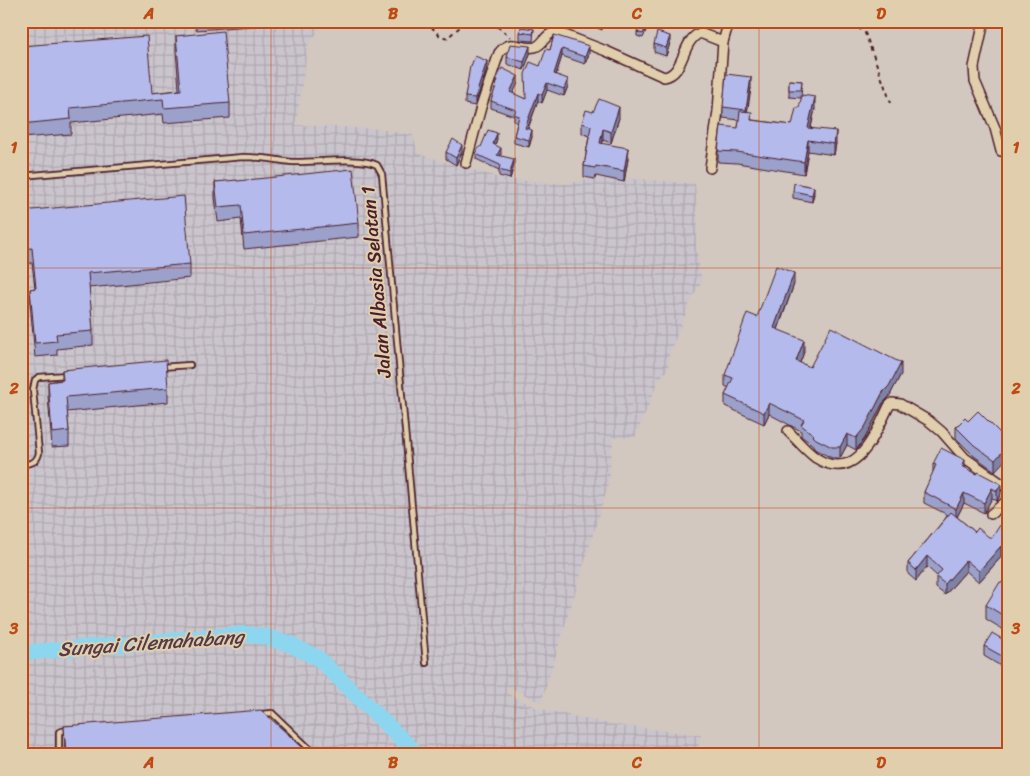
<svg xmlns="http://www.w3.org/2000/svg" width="1030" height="776" font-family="Sriracha,sans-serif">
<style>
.industrial{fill:url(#industrial-grid)}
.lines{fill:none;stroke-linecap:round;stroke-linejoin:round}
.river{stroke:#8dd6ef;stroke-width:16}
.lane-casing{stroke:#4a1f2b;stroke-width:8}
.street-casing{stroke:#4a1f2b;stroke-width:12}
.path{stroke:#4a1f2b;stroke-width:2;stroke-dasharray:4 4;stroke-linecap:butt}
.lane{stroke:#e0ceac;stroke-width:4.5}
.street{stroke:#e0ceac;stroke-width:9}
.wall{fill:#9ba1cb;stroke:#4a1f2b}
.shaded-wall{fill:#7e83a5;stroke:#4a1f2b}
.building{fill:#b4bbec;stroke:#4a1f2b}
.grid{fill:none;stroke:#c04a14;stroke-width:1;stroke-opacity:0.55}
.labels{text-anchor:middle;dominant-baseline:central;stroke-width:4;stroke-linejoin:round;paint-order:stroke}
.street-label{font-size:19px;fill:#4a1f2b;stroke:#e0ceac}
.water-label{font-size:20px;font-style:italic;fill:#543a48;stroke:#e0ceac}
.neatline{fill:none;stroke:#c04a14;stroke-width:2}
.grid-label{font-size:16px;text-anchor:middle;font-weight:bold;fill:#c04a14}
</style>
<defs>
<pattern id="industrial-grid" width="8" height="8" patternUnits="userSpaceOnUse" patternTransform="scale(1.25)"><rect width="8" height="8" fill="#cac4cc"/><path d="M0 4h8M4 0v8" fill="none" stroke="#afa8af"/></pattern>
</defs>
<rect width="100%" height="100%" fill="#d3c8bf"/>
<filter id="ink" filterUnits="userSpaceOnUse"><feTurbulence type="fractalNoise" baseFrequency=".02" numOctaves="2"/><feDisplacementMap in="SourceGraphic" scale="10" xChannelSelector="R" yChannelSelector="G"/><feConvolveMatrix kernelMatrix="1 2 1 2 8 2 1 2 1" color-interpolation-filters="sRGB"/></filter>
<g filter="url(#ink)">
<path class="industrial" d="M21 21H326L308 45 296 125 379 129 413 135 418 154 504 179 567 184 587 179 627 178 695 184 698 225 696 245 702 282 692 298 669 354 668 369 660 378 635 437 613 438 609 483 541 703 508 686 506 693 537 708 609 724 701 735 696 755H21Z"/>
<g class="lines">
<path class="river" d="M21 653 245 634 266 637 293 645 295 647 318 658 418 755"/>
<g class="lane-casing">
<g id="lane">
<path d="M21 176 243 157C261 157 275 160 293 162 314 163 360 156 377 165L382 174 426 663"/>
<path d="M161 367 190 365"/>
<path d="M21 464C30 464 37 463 39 453L33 390 35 380 39 377 67 375"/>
<path d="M261 714 272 713 316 755"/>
<path d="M59 755V732L69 729"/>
</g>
</g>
<g class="street-casing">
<g id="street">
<path d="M984 21 974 67 975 81 995 128 1001 151"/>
<path d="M466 163 481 107 499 53C512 36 520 51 535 47 545 44 544 33 557 32L606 51 664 77C685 74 681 41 700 33L723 42 729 21"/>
<path d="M710 168 718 111 723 42"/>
<path d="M788 431C797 440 806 451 816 458 857 484 875 434 889 406L892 403 900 404 929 421 942 432 965 458 1009 489"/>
<path d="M991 514 1009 499"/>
</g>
</g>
<g class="path">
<path d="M426 21 439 35 447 38 460 27 470 21"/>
<path d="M491 21 510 37"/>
<path d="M844 21 851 22 865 33 891 103"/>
</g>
<use href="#lane" class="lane"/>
<use href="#street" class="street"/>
</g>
<g class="wall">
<path d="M196 21H293V23L196 30Z"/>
<path d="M593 21H604L602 30 593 26Z"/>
<path d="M710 21H717L716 24Z"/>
<path d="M534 29 533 41 520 40V32Z"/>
<path d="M646 31 643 38 637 36V32Z"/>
<path d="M554 35 589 54 585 64 562 56 556 75 568 86 564 96 547 90 542 103 538 101 528 129 532 137 529 147 514 143V136L517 123 514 121V116L491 108V101L496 86V80L518 83 512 94 526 99 540 66 550 50Z"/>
<path d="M176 36 230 103V118L164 123 163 114 71 123V134L21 138V46L152 93 179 90 176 50Z"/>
<path d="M670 43 666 56 654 52V44Z"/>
<path d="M530 54 524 70 507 64V57Z"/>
<path d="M471 66 487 68 475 106 465 104V97Z"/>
<path d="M789 80 802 81 801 98 789 97Z"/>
<path d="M751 88 747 112 752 120 792 125 799 108 815 109 811 128 836 143 834 155 808 151 804 174 737 163 718 162V151L738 128 739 120 723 118V107Z"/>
<path d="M593 112 619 118 611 143 603 140 602 144 628 159 624 182 596 176 595 179 584 177V166L589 136 582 133V123Z"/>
<path d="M497 139 495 145 501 154 500 156 514 165 510 179 499 176V170L476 159V154L481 147Z"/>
<path d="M446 152H462L456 165 446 159Z"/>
<path d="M237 181 359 223V237L244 249 241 219 218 222 215 197V182Z"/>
<path d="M793 191 814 194 812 202 793 198Z"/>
<path d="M21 211 190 264V278L89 288 93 331V345L57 349V355L35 357 30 303V289L35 288 32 263 21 264Z"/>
<path d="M794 284 778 330 804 352 800 363 810 367 901 374 889 397 883 403 865 438 856 450 847 445 840 458H832L816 450 813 447V445L801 436V431L769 414 764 424 725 406V395L729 388 725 386V375L757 317Z"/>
<path d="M62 370 168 388V402L67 412 69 431V446L52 447 48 396V382L62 380Z"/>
<path d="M968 421 1006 439 995 471 974 456 956 438V427Z"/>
<path d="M933 464 965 468 1001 494 997 501 992 498 984 513 964 503 957 517 975 532 991 539 1009 522V562L1001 557 979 582 966 571 945 595 936 588V577L937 576 927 567 916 581 908 574V563L948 515 924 503V492L933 473Z"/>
<path d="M1009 574V633L986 619V605Z"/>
<path d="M1009 643V671L984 656V646Z"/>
<path d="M64 726 311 755H65Z"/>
</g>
<g class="shaded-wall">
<path d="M670 36V43L666 56V48Z"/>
<path d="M530 46V54L524 70V62Z"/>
<path d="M589 46V54L585 64V57Z"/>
<path d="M562 49V56L554 81V74Z"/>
<path d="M487 61V68L475 106V98Z"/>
<path d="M518 76V83L510 100V92Z"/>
<path d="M751 77V88L746 121V110Z"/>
<path d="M568 79V86L564 96V89Z"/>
<path d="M547 83V90L542 103V95Z"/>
<path d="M538 93V101L525 135V128Z"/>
<path d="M815 97V109L808 139V128Z"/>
<path d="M619 107V118L611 143V132Z"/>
<path d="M603 129V140L600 154V143Z"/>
<path d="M532 130V137L529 147V140Z"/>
<path d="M836 131V143L834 155V144Z"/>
<path d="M497 133V139L493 150V144Z"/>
<path d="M808 140V151L804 174V162Z"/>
<path d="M462 145V152L456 165V158Z"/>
<path d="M501 148V154L497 161V155Z"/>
<path d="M628 148V159L624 182V171Z"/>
<path d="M514 159V165L510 179V173Z"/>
<path d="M814 187V194L812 202V195Z"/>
<path d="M794 273V284L774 339V328Z"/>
<path d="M804 340V352L796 373V361Z"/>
<path d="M901 363V374L889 397 883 403 865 438 856 450V438Z"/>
<path d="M769 403V414L764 424V413Z"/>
<path d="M847 434V445L840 458V447Z"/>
<path d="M1009 445V456L995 471V460Z"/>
<path d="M965 460V470L962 466Z"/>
<path d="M1001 484V494L997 501V491Z"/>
<path d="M992 488V498L984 513V503Z"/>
<path d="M964 493V503L956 519V509Z"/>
<path d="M1001 546V557L979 582V571Z"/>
<path d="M927 556V567L916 581V570Z"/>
<path d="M966 560V571L945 595V584Z"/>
</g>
<g class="building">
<path d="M639 25 646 27 643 34 637 32Z"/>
<path d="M521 27 534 29 533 34 520 32Z"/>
<path d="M223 31 230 103 164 108 163 99 70 108 71 119 21 124V46L147 36 152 93 181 90 176 36Z"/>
<path d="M657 32 670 36 666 48 654 44Z"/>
<path d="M554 35 589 46 585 57 562 49 554 74 568 79 564 89 547 83 542 95 538 93 525 128 532 130 529 140 514 136 519 116 514 114 516 110 491 101 498 80H496L502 68 518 76 510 92 526 99 525 74 530 62 540 66 546 49 550 50Z"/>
<path d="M510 44 530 46 524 62 507 57Z"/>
<path d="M475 56 487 61 475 98 465 97 470 66H471Z"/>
<path d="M726 74 751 77 746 110 723 107Z"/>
<path d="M789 80 802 81 801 90H789Z"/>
<path d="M802 95 815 97 808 128 836 131 834 144 808 140 804 162 737 152 718 151 721 126 738 128 740 111 752 112 751 120 792 125 796 108H799Z"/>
<path d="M599 99 619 107 611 132 603 129 600 143 628 148 624 171 596 166 595 168 584 166 591 126 582 123 586 110 593 112Z"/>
<path d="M488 130 497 133 493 144 501 148 497 155 514 159 510 173 499 170 500 165 476 154 479 147H481Z"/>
<path d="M453 139 462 145 456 158 446 152Z"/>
<path d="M353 169 359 223 244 235 241 205 218 207 215 182 237 180V181Z"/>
<path d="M794 183 814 187 812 195 793 191Z"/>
<path d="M184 196 190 264 88 273 93 331 56 334 57 341 35 343 30 289 36 288 32 248 21 249V211Z"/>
<path d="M776 266 794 273 774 328 804 340 796 361 810 367 831 327 901 363 889 386 883 392 865 427 856 438 847 434 840 447H832L816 439 813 436 814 435 801 425 804 420 769 403 764 413 725 395 733 378 725 375 747 313 757 317Z"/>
<path d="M166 360 168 388 66 397 69 431 52 433 48 382 63 380 62 370Z"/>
<path d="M978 411 1006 439 1009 433V445L995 460 974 445 956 427 965 418 968 421Z"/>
<path d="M941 448 965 460 962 466 977 474 978 472 1001 484 997 491 992 488 984 503 964 493 956 509 924 492 936 465 933 464Z"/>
<path d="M951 512 975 532 978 528 991 539 1004 519 1009 522V551L1001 546 979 571 966 560 945 584 936 577 942 570 927 556 916 570 908 563Z"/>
<path d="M1009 574V619L986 605 1000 582 1002 583Z"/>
<path d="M992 633 1009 643V660L984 646Z"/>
<path d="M261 710 311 755H66L64 726Z"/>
</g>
</g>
<path class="grid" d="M271 21V755M515 21V755M759 21V755M21 268H1009M21 508H1009"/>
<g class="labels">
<g class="street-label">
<text transform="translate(376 282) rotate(-95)">Jalan Albasia Selatan 1</text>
</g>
<g class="water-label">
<text transform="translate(151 643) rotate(-4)">Sungai Cilemahabang</text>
</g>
</g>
<rect width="1030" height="776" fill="none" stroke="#e0ceac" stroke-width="55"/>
<rect x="28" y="28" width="974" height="720" class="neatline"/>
<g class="grid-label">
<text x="149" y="19">A</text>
<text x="393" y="19">B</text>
<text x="637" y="19">C</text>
<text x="881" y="19">D</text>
<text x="14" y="153">1</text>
<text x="1016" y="153">1</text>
<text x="14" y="394">2</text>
<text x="1016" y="394">2</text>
<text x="14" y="634">3</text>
<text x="1016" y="634">3</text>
<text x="149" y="768">A</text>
<text x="393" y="768">B</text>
<text x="637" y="768">C</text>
<text x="881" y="768">D</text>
</g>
</svg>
